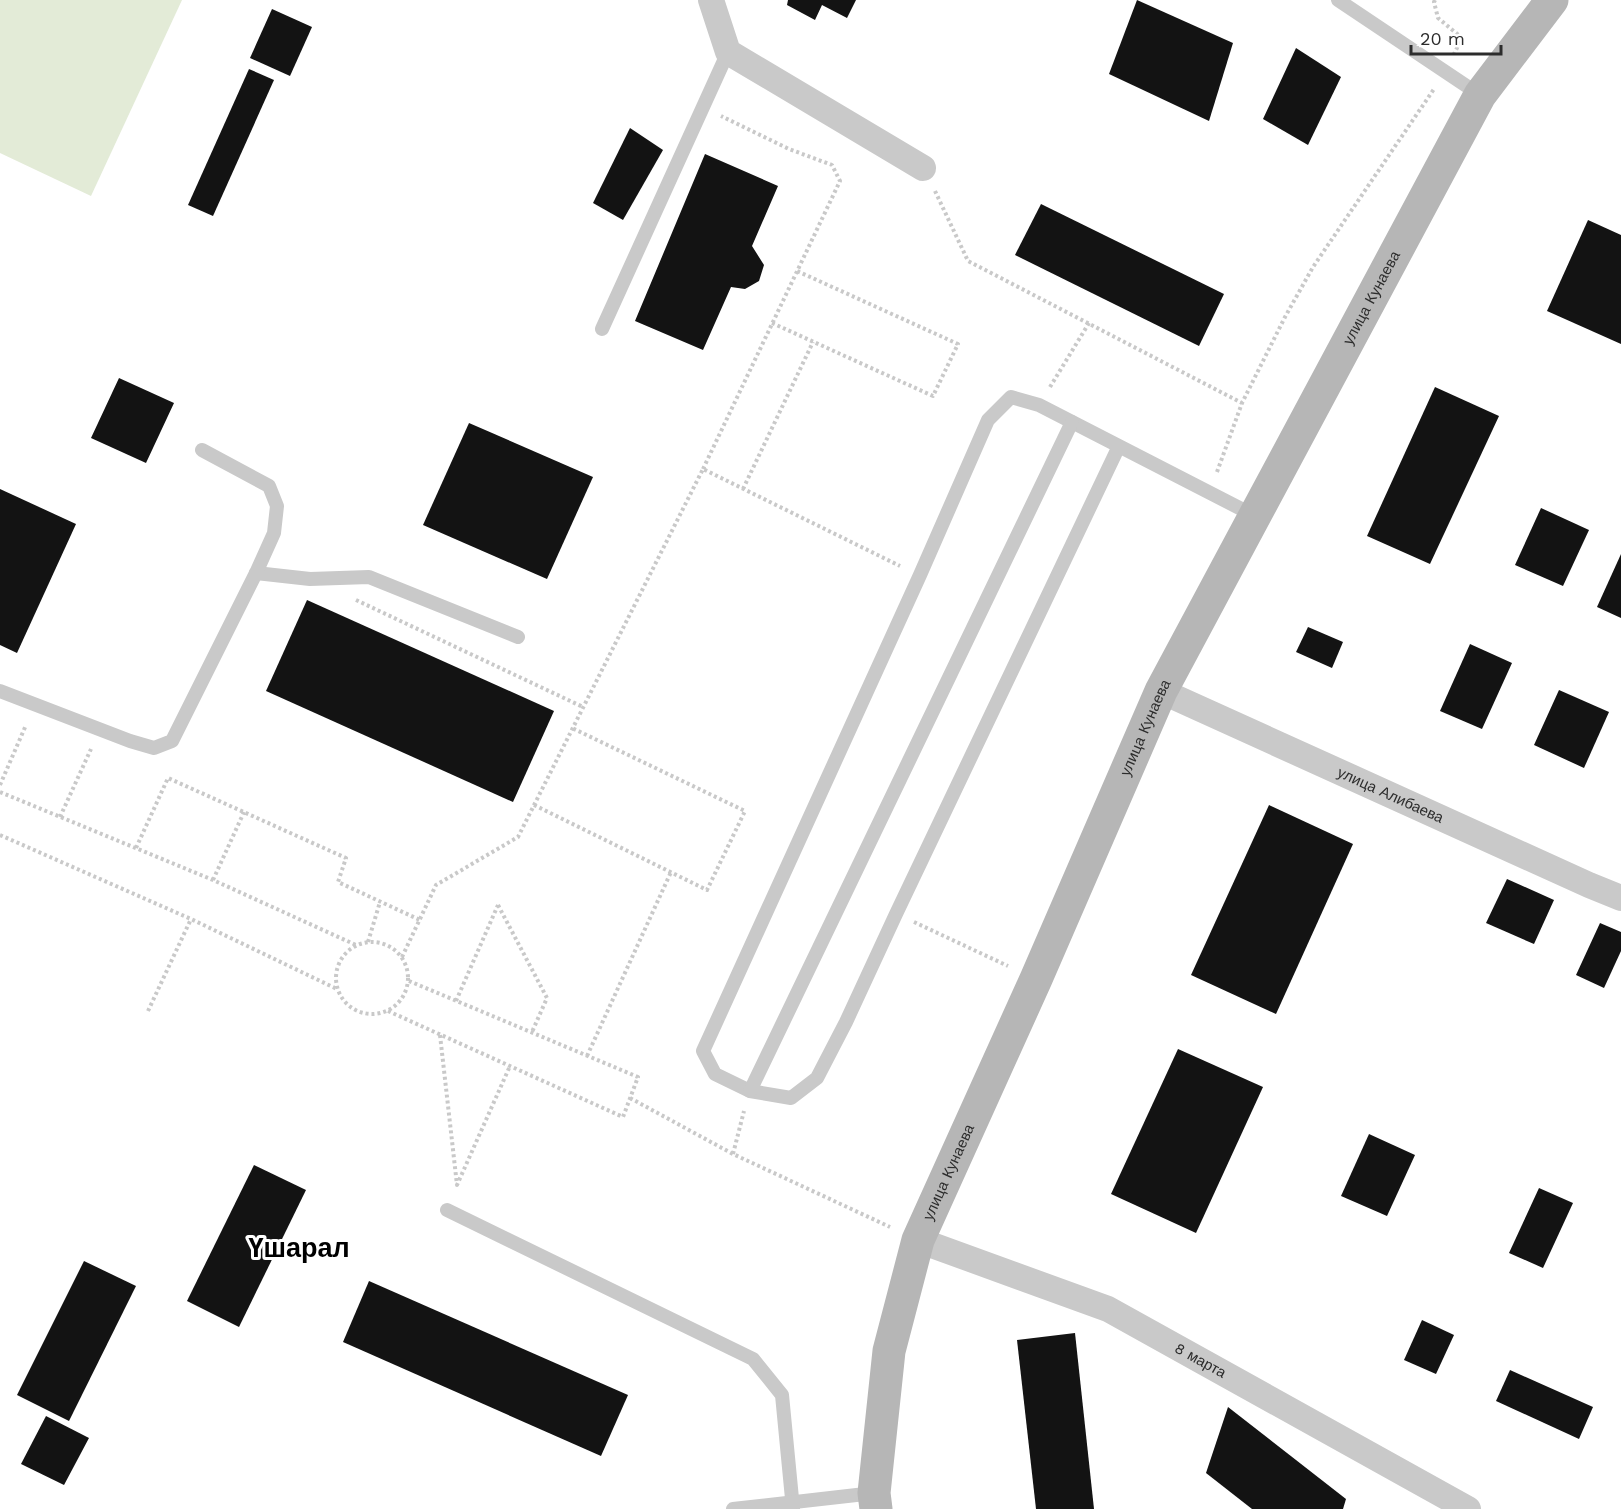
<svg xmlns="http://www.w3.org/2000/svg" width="1621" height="1509" font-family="'Work Sans',sans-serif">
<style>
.green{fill:#e3ebd7}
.building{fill:#131313}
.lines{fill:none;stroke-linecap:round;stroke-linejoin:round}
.path{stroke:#c9c9c9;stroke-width:4;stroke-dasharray:3 3;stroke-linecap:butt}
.lane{stroke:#c9c9c9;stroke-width:14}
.street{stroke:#c9c9c9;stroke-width:26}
.secondary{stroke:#b6b6b6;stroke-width:33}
.labels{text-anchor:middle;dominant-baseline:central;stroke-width:6;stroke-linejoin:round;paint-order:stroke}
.street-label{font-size:15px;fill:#2c2c2c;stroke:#fff}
.town-label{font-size:27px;font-weight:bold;fill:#000;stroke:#fff}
</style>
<rect width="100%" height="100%" fill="#fff"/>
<path class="green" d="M0 0H182L91 196 0 153Z"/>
<g class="building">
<path d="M788 0H856L847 18 822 5 815 20 787 5Z"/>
<path d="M1137 0 1233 43 1209 121 1109 74Z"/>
<path d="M272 9 312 27 290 76 250 58Z"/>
<path d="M1296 48 1341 77 1308 145 1263 119Z"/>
<path d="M249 69 274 80 213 216 188 205Z"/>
<path d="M630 128 663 150 623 220 593 203Z"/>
<path d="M705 154 778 186 752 246 764 265 759 281 745 289 731 287 703 350 635 321Z"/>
<path d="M1041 204 1224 294 1199 346 1015 255Z"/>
<path d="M1588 220 1621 235V344L1547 311Z"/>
<path d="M119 378 174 403 146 463 91 438Z"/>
<path d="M1435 387 1499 416 1430 564 1367 536Z"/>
<path d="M469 423 593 477 547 579 423 525Z"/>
<path d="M0 489 76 524 17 653 0 645Z"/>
<path d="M1541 508 1589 530 1563 586 1515 565Z"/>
<path d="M1621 554V618L1597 607Z"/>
<path d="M307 600 554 711 513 802 266 691Z"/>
<path d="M1308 627 1343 642 1332 668 1296 652Z"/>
<path d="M1470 644 1512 663 1482 729 1440 711Z"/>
<path d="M1559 690 1609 712 1584 768 1534 745Z"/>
<path d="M1269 805 1353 844 1276 1014 1191 975Z"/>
<path d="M1507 879 1554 900 1534 944 1486 923Z"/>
<path d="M1600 923 1621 932V951L1604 988 1576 975Z"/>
<path d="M1178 1049 1263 1087 1196 1233 1111 1194Z"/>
<path d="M1369 1134 1415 1155 1387 1216 1341 1196Z"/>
<path d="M254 1165 306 1190 239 1327 187 1301Z"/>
<path d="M1539 1188 1573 1203 1543 1268 1509 1253Z"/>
<path d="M84 1261 136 1286 69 1421 17 1395Z"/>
<path d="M369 1281 628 1395 601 1456 343 1342Z"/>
<path d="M1422 1320 1454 1335 1436 1374 1404 1360Z"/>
<path d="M1075 1333 1094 1509H1036L1017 1340Z"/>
<path d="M1510 1370 1593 1407 1579 1439 1496 1401Z"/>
<path d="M1228 1407 1346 1499 1343 1509H1252L1206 1473Z"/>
<path d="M46 1416 89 1438 64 1485 21 1464Z"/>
</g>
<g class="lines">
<g class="path">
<path d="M1435 0 1434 2 1438 18 1462 38 1454 54"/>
<path d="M935 191 968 261 1242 403"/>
<path d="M772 323 933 396 958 344 797 271"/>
<path d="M1050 387 1089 323"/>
<path d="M703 469 840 181 832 165 789 149 721 116"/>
<path d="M1217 472 1242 403 1285 317 1313 267 1434 89"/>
<path d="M743 489 813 342"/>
<path d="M356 600 583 707"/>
<path d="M0 785 26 725"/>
<path d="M0 792 213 880 356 945"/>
<path d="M534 805 707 890 745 811 572 728"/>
<path d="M60 817 91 749"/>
<path d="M0 835 191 919 337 989"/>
<path d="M136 848 168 778 346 858 338 882 420 920"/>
<path d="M213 880 244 812"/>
<path d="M498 905 547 998 532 1032"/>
<path d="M914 922 1008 966"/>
<circle cx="372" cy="978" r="36"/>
<path d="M368 942 380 902"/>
<path d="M402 957 436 885 518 837 703 469 900 566"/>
<path d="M456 1001 498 905"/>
<path d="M148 1011 191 919"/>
<path d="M388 1011 623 1117 638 1077 409 981"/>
<path d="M440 1035 457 1185 510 1066"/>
<path d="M587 1056 671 872"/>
<path d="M630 1098 733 1154 890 1227"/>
<path d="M733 1154 744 1111"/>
</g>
<g class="lane">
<path d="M1338 0 1480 95"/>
<path d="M602 329 728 52"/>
<path d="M1119 446 896 914 846 1022 817 1078 791 1098 750 1091 715 1074 703 1051 920 575 988 420 1011 397 1039 405 1255 516"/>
<path d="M256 573 310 579 369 577 518 637"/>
<path d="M0 691 130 741 154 748 172 741 256 573 274 533 277 506 269 486 202 450"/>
<path d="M750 1091 1072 422"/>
<path d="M447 1210 753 1359 782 1395 793 1509"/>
<path d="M733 1509 874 1493"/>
</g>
<g class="street">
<path d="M711 0 728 52 923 168"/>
<path id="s1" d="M1161 691 1589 885 1621 898"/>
<path id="s2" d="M918 1240 1108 1309 1468 1509"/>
</g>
<path class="secondary" id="s3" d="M876 1509 874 1493 889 1351 918 1240 1036 979 1161 691 1480 95 1552 0"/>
</g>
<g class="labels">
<g class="street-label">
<text stroke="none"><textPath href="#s3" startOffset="1320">улица Кунаева</textPath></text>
<text stroke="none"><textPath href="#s3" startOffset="834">улица Кунаева</textPath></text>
<text stroke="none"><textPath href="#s1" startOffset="252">улица Алибаева</textPath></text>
<text stroke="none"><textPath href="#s3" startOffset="348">улица Кунаева</textPath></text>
<text stroke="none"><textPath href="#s2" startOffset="308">8 марта</textPath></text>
</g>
<g class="town-label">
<text x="299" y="1248">Үшарал</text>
</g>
</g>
<path d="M1411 45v9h90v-9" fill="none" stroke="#2c2c2c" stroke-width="3"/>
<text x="1420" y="45" font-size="18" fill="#2c2c2c" stroke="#ffffff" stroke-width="4.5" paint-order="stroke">20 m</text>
</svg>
